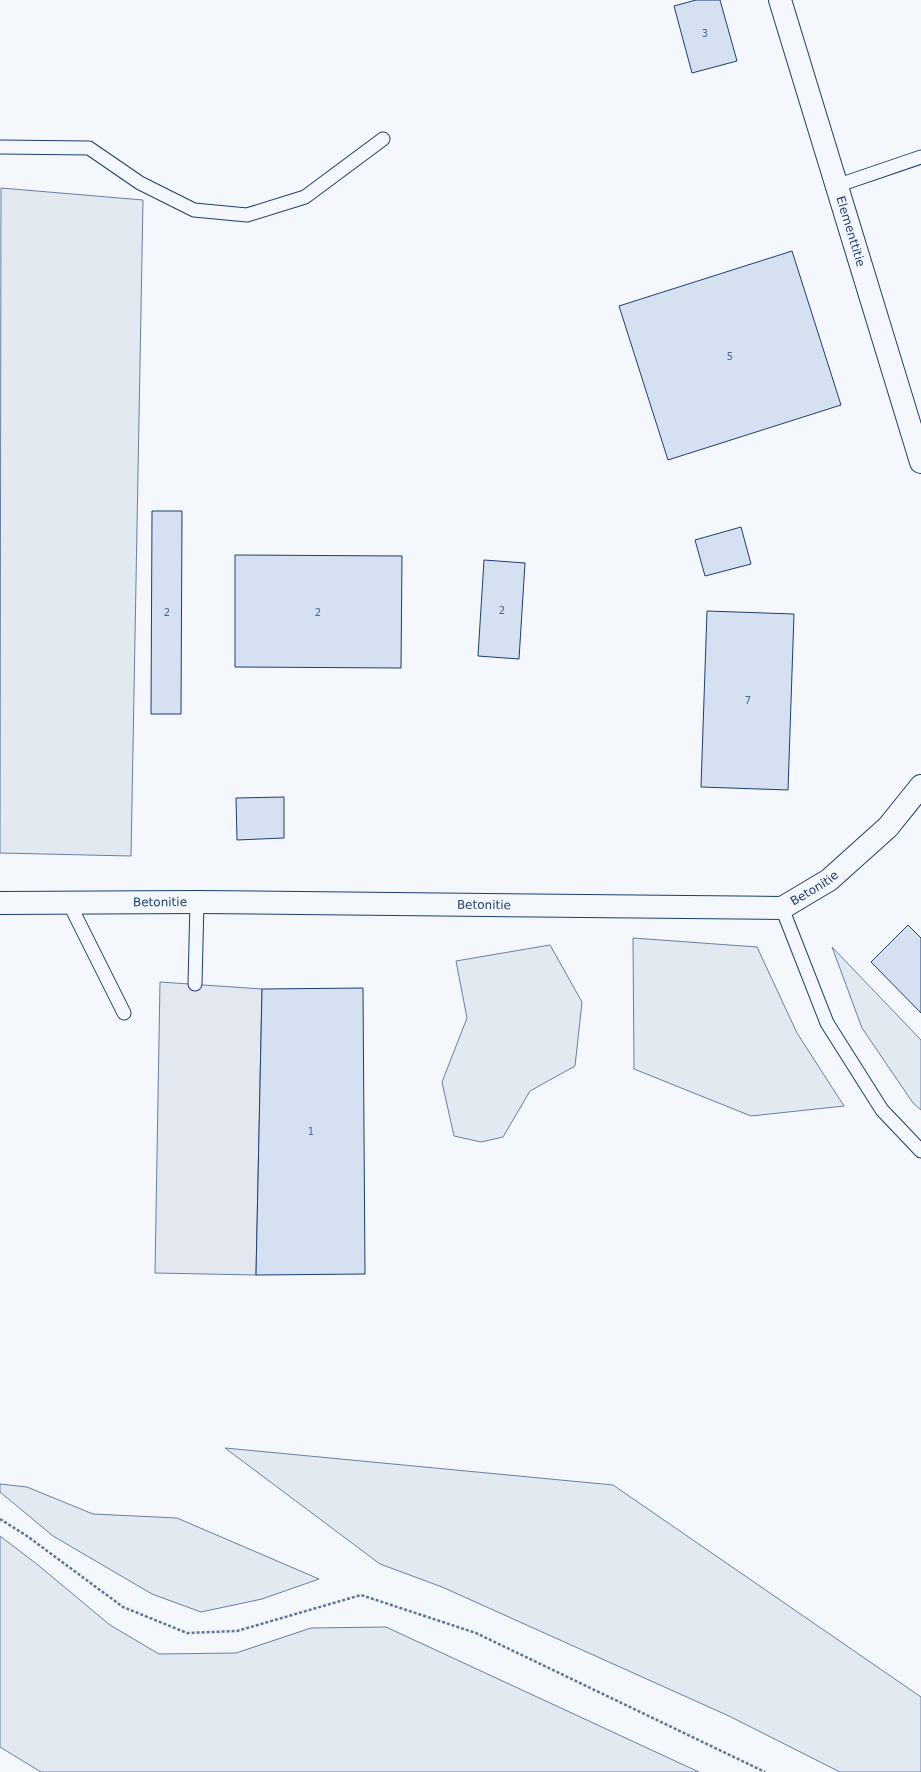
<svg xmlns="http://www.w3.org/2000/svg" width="921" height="1772" font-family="'DejaVu Sans',sans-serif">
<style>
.green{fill:#e3e9f0;stroke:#687fa3}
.parking{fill:#e3e8f0;stroke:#687fa3}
.building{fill:#d5e0f0;stroke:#1d3f73}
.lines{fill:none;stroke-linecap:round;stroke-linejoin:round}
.lane-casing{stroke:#1d3f73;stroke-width:15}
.street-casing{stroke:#1d3f73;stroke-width:24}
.path{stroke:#5e769c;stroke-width:2.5;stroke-dasharray:3 2;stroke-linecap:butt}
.lane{stroke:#f4f7fb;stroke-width:13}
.street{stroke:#f4f7fb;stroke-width:22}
.labels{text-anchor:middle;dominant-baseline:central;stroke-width:3;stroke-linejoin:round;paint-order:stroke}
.number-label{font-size:10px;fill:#4b6792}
.street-label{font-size:12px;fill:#1d3f73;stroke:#f4f7fb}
</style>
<rect width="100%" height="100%" fill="#f4f7fb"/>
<g class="green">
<path d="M1 188 143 200 131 856 0 853Z"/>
<path d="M633 938 757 947 797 1033 844 1106 751 1116 634 1069Z"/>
<path d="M550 945 582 1002 575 1066 530 1091 503 1137 481 1142 454 1136 442 1082 467 1018 456 961Z"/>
<path d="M832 947 921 1040V1110L913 1103 862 1028Z"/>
<path d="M225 1448 613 1485 921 1697V1772H840L729 1716 442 1587 380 1564Z"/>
<path d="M0 1484 27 1487 93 1514 177 1518 319 1579 262 1599 201 1612 152 1594 53 1536 0 1492Z"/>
<path d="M0 1536 38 1565 110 1625 159 1654 236 1653 311 1628 386 1627 699 1772H41L0 1747Z"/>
</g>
<path class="parking" d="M160 982 262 989 256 1275 155 1273Z"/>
<g class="building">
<path d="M696 0H720L737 61 692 73 674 6Z"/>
<path d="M792 251 841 405 668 460 619 306Z"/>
<path d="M152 511H182L181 714H151Z"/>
<path d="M741 527 751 564 705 576 695 540Z"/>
<path d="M235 555 402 556 401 668 235 667Z"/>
<path d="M484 560 525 563 519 659 478 656Z"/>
<path d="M707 611 794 614 788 790 701 787Z"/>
<path d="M284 797V838L237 840 236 798Z"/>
<path d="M908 925 921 938V1013L871 962Z"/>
<path d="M363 988 365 1274 256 1275 262 989Z"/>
</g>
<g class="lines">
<g class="lane-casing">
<g id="lane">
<path d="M0 147 89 148 140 183 194 210 247 215 305 197 383 139"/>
<path d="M836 186 921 157"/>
<path d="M69 903 124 1013"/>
<path d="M782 908 827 1023 882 1110 921 1151"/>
<path d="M195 984 197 902"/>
</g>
</g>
<g class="street-casing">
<g id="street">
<path id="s1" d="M780 0 921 462"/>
<path id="s2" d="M0 903 197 902 782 908 829 880 888 827 921 786"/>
</g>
</g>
<path class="path" d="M0 1519 27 1536 123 1607 187 1633 237 1631 361 1595 476 1633 765 1772"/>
<use href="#lane" class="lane"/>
<use href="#street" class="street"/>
</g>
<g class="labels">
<g class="number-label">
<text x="705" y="33">3</text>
<text x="730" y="356">5</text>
<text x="502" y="610">2</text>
<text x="167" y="612">2</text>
<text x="318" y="612">2</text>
<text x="748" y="700">7</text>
<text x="311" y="1131">1</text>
</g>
<g class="street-label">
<text stroke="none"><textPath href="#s1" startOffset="242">Elementtitie</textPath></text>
<text stroke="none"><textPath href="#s2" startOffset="820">Betonitie</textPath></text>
<text stroke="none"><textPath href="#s2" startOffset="160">Betonitie</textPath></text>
<text stroke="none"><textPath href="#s2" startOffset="484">Betonitie</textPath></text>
</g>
</g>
</svg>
